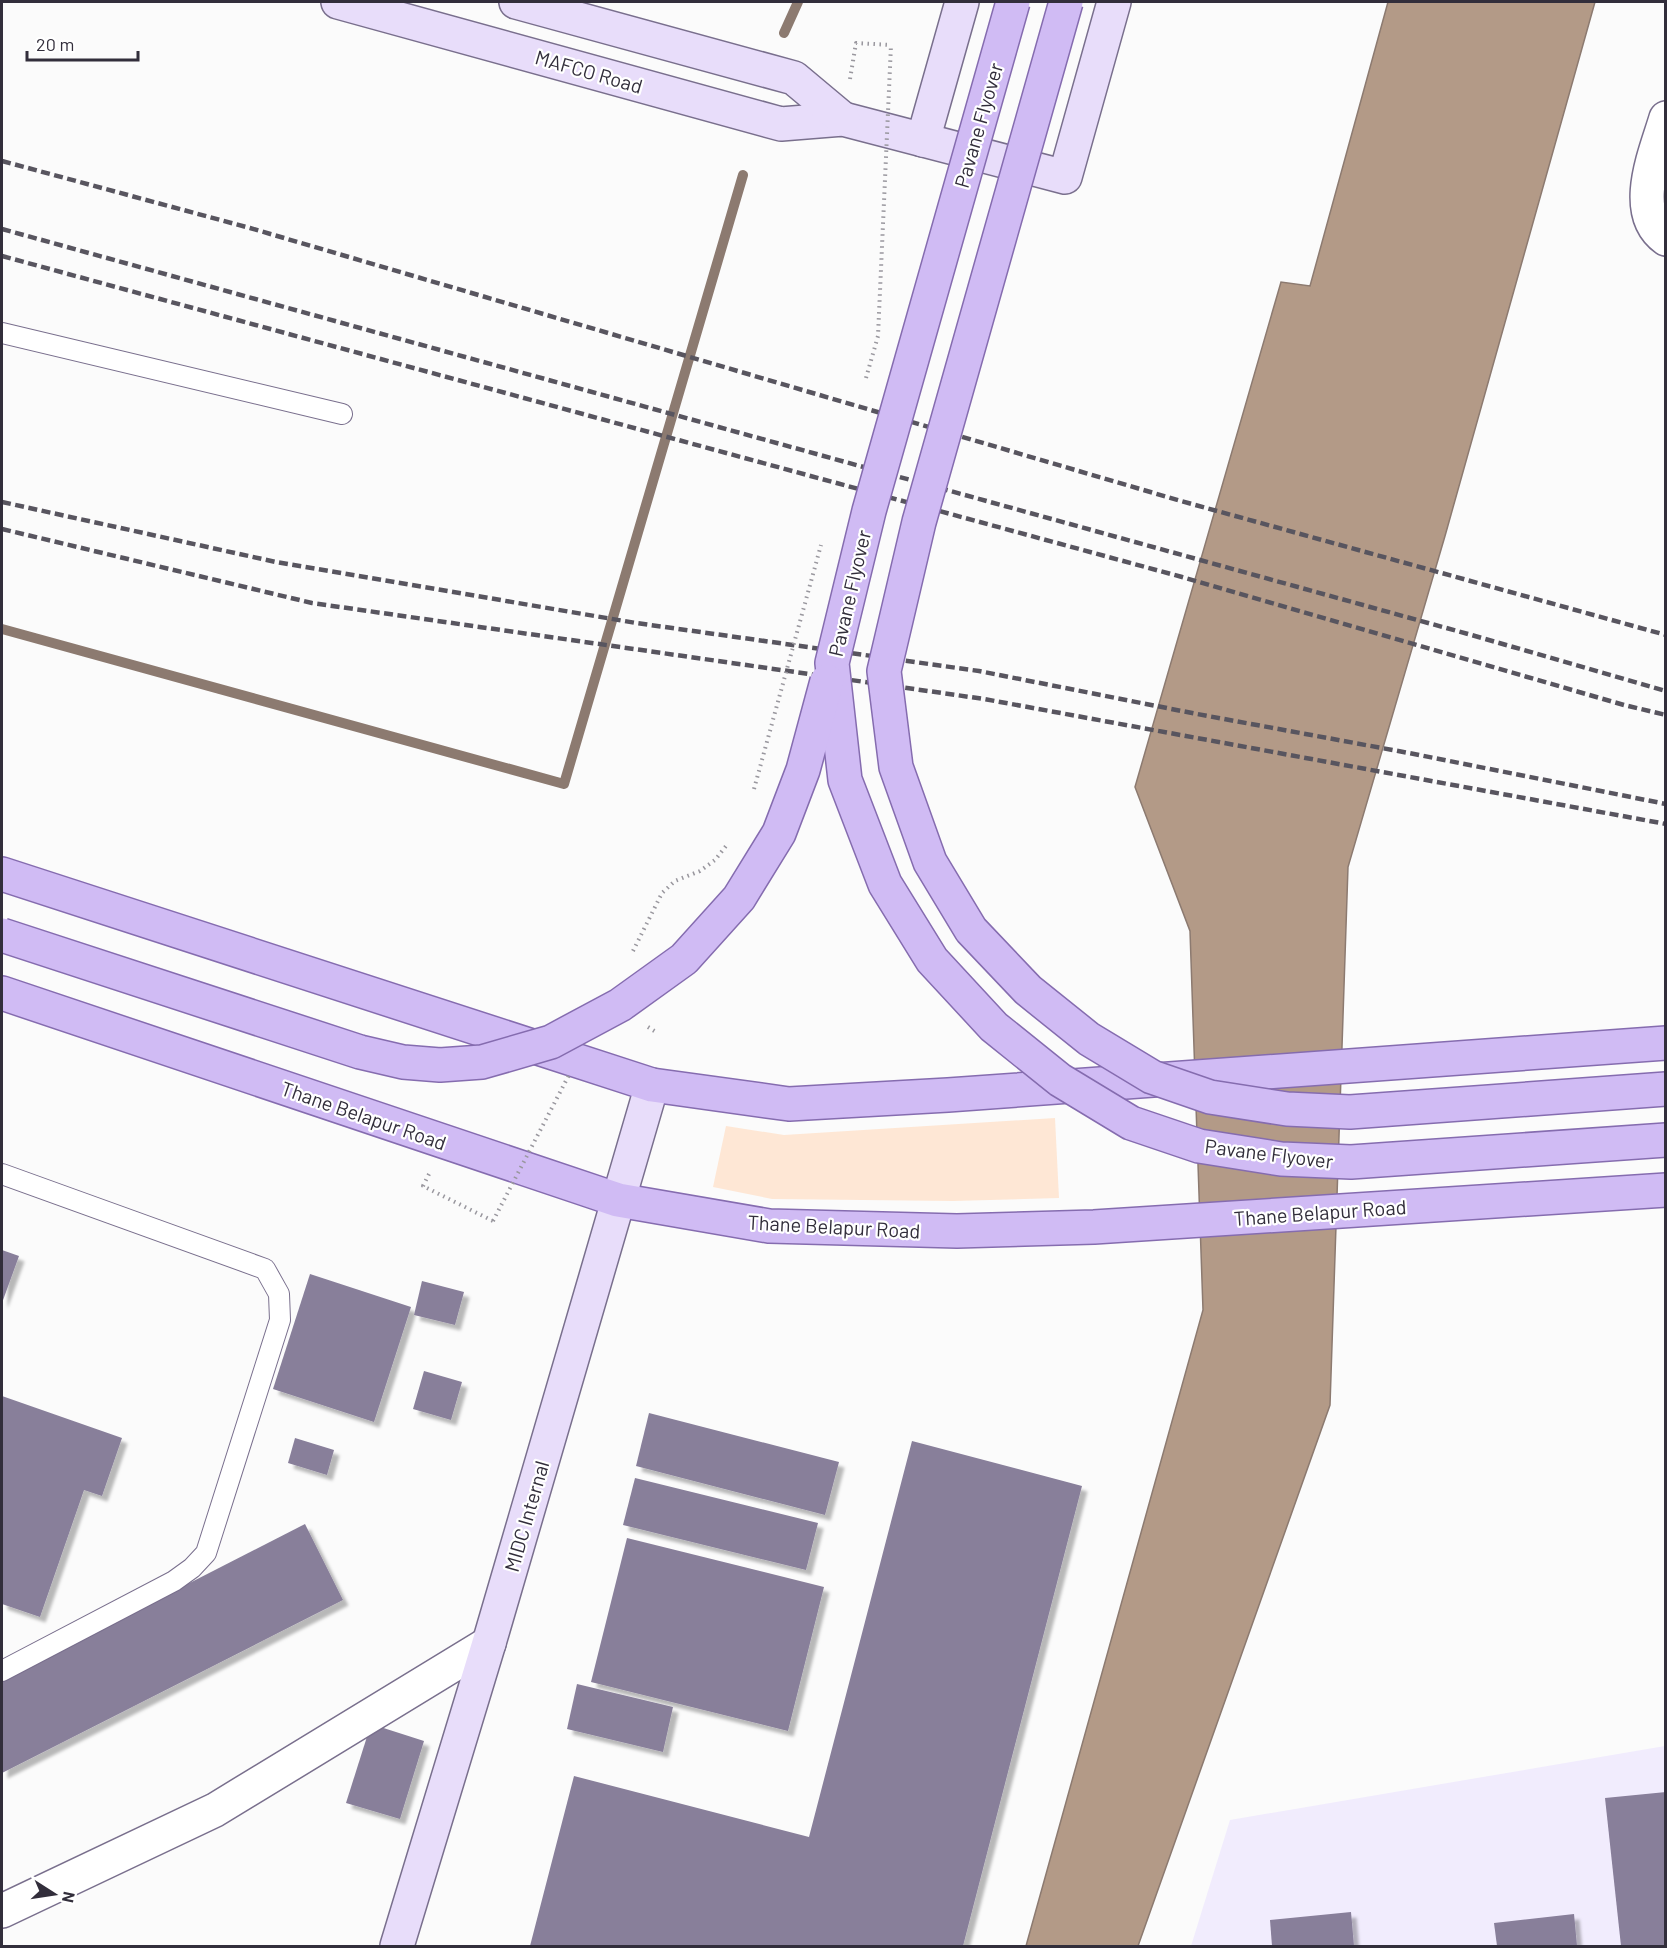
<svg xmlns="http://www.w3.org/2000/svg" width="1667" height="1948" font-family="Barlow,sans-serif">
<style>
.built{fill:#f1ecfd}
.green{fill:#fee7d5}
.water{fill:#b39a87;stroke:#8c7a70;stroke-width:1.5}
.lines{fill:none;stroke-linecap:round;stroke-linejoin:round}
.stream{stroke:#8c7a70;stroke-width:10}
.building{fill:#887f9a;filter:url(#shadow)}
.service-casing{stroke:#796f8d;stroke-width:22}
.minor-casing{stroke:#796f8d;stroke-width:36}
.secondary-casing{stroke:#796f8d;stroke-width:36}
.primary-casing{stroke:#856caf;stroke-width:36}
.path{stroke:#99979e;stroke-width:4;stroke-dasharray:1.5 4.5;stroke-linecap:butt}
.service{stroke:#fff;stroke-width:20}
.minor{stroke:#fff;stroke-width:33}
.secondary{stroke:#e8ddfa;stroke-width:33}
.primary{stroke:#d0bbf4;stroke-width:33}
.rail{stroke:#58555f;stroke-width:4.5;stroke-dasharray:9 4.5;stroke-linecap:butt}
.primary-bridge-casing{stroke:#856caf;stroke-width:36;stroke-linecap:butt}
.path-bridge{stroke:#99979e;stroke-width:4;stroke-dasharray:1.5 4.5;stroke-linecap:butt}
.primary-bridge{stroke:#d0bbf4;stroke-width:33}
.labels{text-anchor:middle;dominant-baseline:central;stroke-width:4.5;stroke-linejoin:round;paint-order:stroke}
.street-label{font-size:20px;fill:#322e3b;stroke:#fff}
</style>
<defs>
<filter id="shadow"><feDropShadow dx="5.5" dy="5.5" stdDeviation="1.5" flood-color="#0004"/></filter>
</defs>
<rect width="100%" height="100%" fill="#fbfbfb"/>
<path class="built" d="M1665 1746V1946H1191L1230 1820Z"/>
<path class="green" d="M1055 1118 1059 1198 953 1201 772 1199 713 1187 726 1126 784 1135Z"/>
<path class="water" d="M1388 2H1595L1445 536 1348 867 1330 1405 1138 1946H1026L1203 1310 1190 931 1135 787 1281 282 1310 286Z"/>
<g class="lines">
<g class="stream">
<path d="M784 33 798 2"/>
<path d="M2 629 564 784 743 175"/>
</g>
</g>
<g class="building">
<path d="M2 1250 19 1256 2 1303Z"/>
<path d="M310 1274 411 1307 374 1422 273 1389Z"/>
<path d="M422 1281 464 1292 455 1325 414 1315Z"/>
<path d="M424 1371 462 1382 451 1420 413 1409Z"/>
<path d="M2 1396 122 1438 102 1496 84 1490 40 1617 2 1604Z"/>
<path d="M649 1413 839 1462 825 1515 636 1466Z"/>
<path d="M295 1438 334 1450 327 1475 288 1463Z"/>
<path d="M912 1441 1082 1486 963 1946H530L574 1776 809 1837Z"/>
<path d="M635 1478 818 1523 806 1570 623 1525Z"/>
<path d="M305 1524 343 1600 2 1773V1679Z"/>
<path d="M627 1538 824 1587 788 1731 591 1682Z"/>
<path d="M577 1684 673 1707 663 1752 567 1729Z"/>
<path d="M371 1724 424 1741 400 1819 346 1803Z"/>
<path d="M1666 1792V1946H1621L1605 1798Z"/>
<path d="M1351 1912 1354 1946H1272L1270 1920Z"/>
<path d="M1574 1914 1577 1946H1497L1494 1923Z"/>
</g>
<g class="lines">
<g class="service-casing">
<g id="service">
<path d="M2 333 342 414"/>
<path d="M2 1174 265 1269 279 1294 280 1320 206 1553 192 1568 174 1581 2 1671"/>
</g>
</g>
<g class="minor-casing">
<g id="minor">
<path d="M1666 118C1656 152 1629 212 1666 239"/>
<path d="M2 1911 215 1810 489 1643"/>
</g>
</g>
<g class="secondary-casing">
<g id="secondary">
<path d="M338 2 781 124 843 119 1065 177 1114 2"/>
<path d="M516 2 794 78 843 119"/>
<path d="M923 140 962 2"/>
<path d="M397 1946 489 1643 652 1085"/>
</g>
</g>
<g class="primary-casing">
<g id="primary">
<path d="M2 874 652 1085 789 1104 948 1095 1666 1043"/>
<path d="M2 993 618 1200 769 1226 957 1231 1094 1227 1666 1190"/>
</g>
</g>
<g class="path">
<path d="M850 79 856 43 891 45"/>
<path d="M648 1027 656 1032"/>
<path d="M429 1174 423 1186 493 1221"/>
</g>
<use href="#service" class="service"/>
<use href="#minor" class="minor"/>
<use href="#secondary" class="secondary"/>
<use href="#primary" class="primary"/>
<g class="rail">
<path d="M2 161 250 228 1181 501 1666 635"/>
<path d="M2 229 1468 634 1666 691"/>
<path d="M2 256 1182 577 1624 705 1666 715"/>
<path d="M2 502 276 562 636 623 979 671 1197 714 1409 753 1666 804"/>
<path d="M2 529 312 603 984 699 1666 824"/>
</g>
<g class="primary-bridge-casing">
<g id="primary-bridge">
<path d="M1013 2 869 511 832 663 845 780 885 884 932 960 994 1027 1060 1080 1131 1123 1199 1146 1281 1159 1351 1162 1666 1140"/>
<path d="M1066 2 919 522 884 671 896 767 930 862 971 930 1028 990 1089 1039 1152 1077 1210 1097 1287 1109 1350 1112 1666 1089"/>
<path d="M2 935 360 1052 403 1062 440 1065 482 1062 551 1042 620 1005 684 959 739 898 779 833 803 770 827 681"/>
</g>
</g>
<g class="path-bridge">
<path d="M866 378 878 336 891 45"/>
<path d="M754 789 821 545"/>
<path d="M633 951 662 893 675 881 700 871 715 860 726 846"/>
<path d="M493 1221 569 1075"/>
</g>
<use href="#primary-bridge" class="primary-bridge"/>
</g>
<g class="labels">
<g class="street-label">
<text transform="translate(589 71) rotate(16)">MAFCO Road</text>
<text transform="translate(978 125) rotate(-74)">Pavane Flyover</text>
<text transform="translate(849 593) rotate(-77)">Pavane Flyover</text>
<text transform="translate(364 1115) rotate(19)">Thane Belapur Road</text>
<text transform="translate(1269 1153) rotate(7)">Pavane Flyover</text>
<text transform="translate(1320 1212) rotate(-4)">Thane Belapur Road</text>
<text transform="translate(834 1226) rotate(3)">Thane Belapur Road</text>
<text transform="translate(526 1516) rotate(-74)">MIDC Internal</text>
</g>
</g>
<rect width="1667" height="1948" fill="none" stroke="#322e3b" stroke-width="6"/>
<g transform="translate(54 1894) rotate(102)" stroke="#ffffff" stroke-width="4.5" paint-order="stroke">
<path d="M0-4.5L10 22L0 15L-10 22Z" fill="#322e3b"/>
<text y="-9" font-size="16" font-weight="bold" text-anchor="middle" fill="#322e3b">N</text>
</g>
<path d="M27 51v9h111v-9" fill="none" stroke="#322e3b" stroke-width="3"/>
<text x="36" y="51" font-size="18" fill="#322e3b" stroke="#ffffff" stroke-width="4.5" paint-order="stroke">20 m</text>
</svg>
